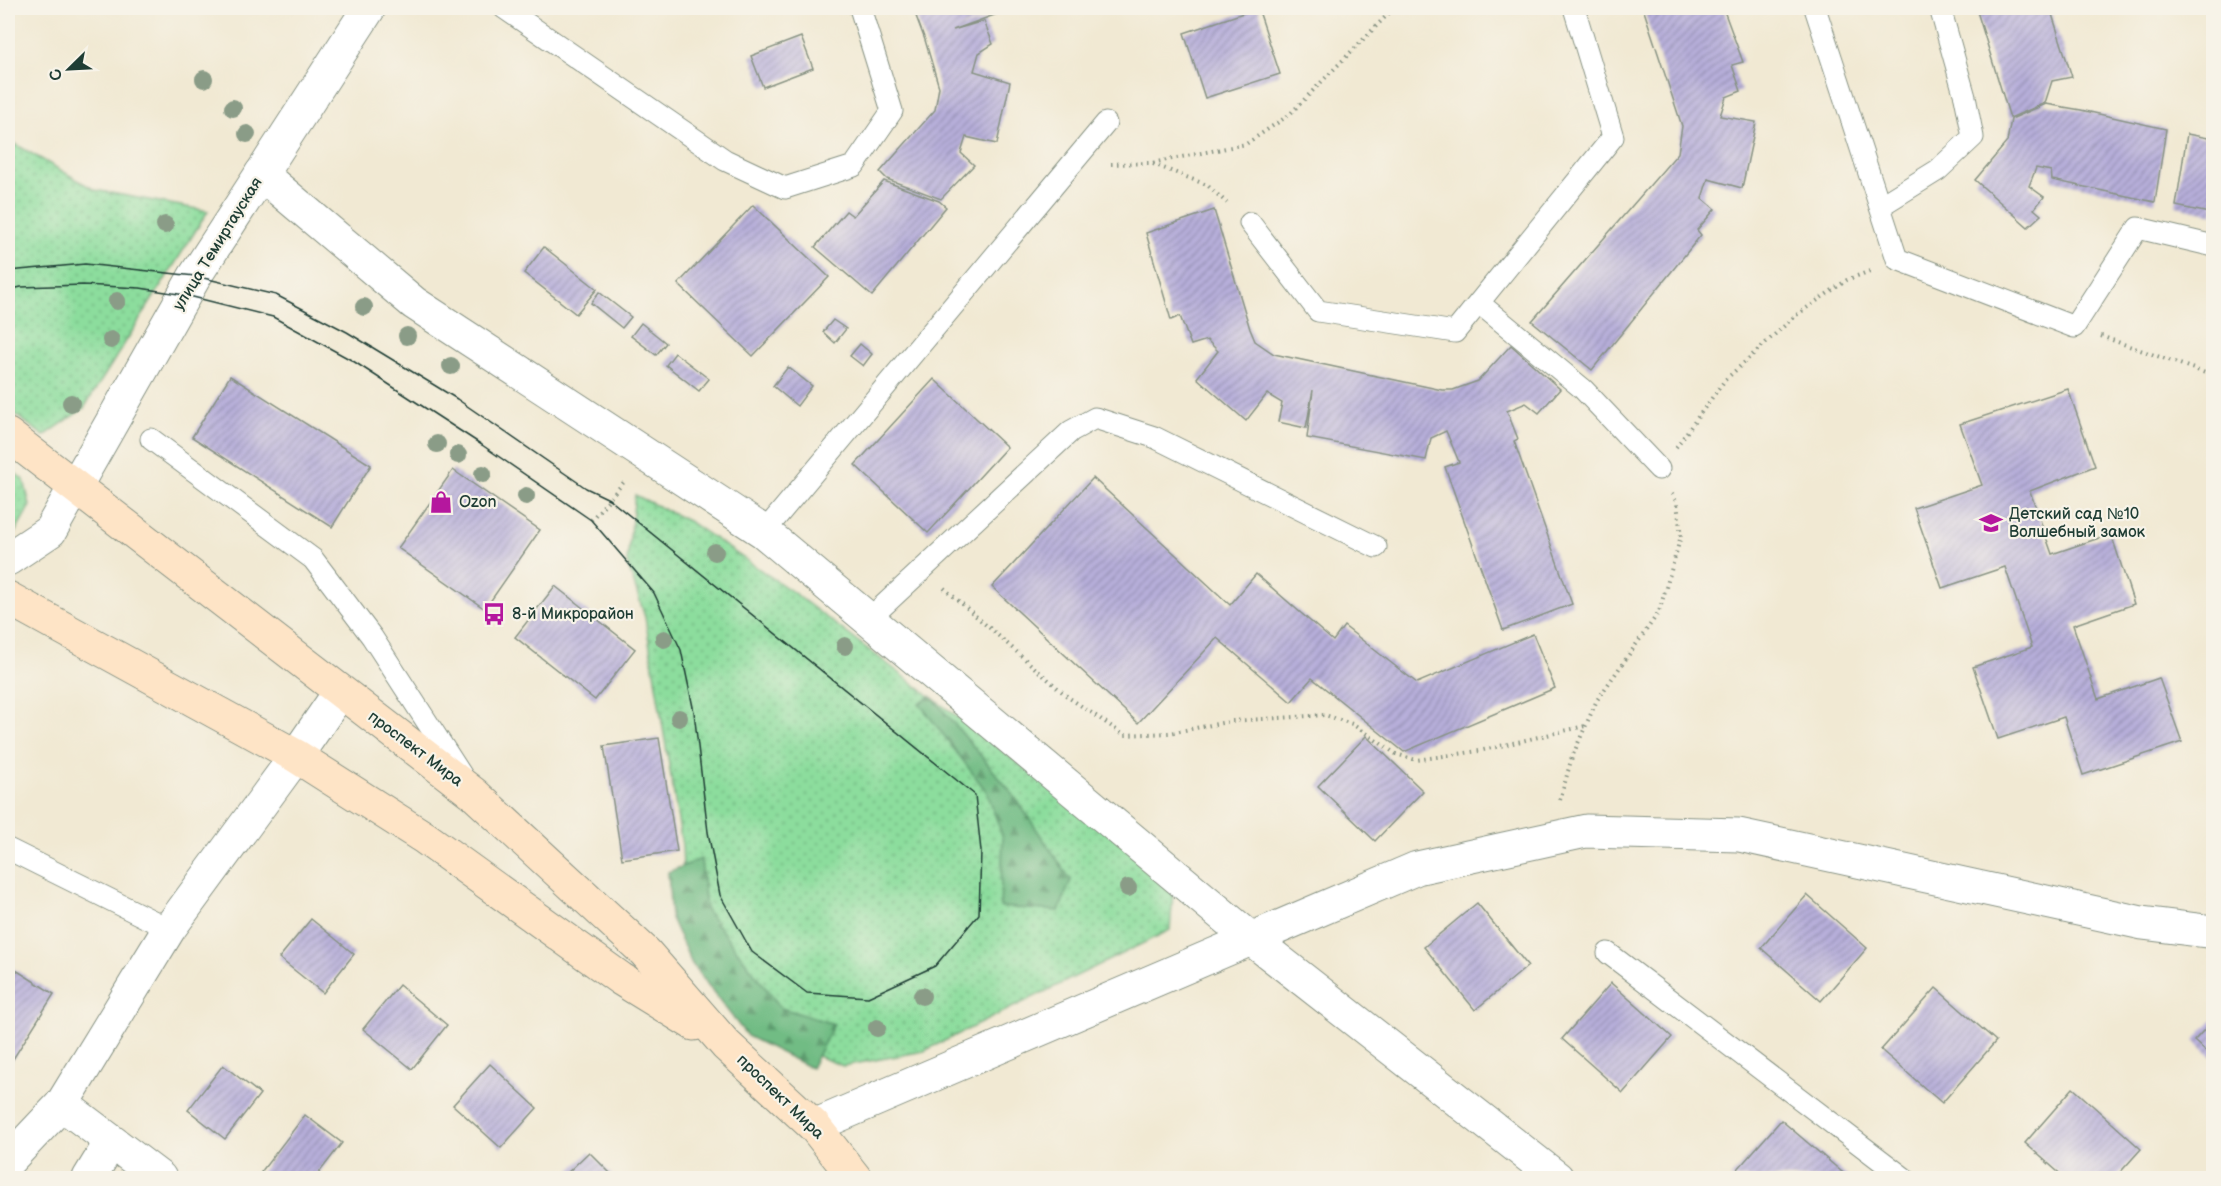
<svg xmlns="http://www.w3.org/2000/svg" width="2221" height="1186" font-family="'Balsamiq Sans',sans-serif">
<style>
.grass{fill:url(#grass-dots);stroke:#568d68;stroke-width:1.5}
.forest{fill:url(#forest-firs);stroke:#487c5c;stroke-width:1.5}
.building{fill:url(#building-hatch)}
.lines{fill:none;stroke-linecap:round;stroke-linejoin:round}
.service-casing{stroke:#889384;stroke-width:23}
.minor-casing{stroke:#889384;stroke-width:35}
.tertiary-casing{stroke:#889384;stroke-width:35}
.secondary-casing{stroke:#889384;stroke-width:35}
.path{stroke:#889384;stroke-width:4;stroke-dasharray:1.5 4.5;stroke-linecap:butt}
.service{stroke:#fff;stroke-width:21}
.minor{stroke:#fff;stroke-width:33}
.tertiary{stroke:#fff;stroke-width:33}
.secondary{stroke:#fee4c6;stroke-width:33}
.tram{stroke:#1f3d34;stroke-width:1.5}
.tree{fill:#8a9c87}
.labels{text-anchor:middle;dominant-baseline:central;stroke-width:4.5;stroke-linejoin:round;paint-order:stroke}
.street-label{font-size:16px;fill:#1f3d34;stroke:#f7f3e8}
.poi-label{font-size:16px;fill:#1f3d34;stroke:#f7f3e8;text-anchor:start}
</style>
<defs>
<pattern id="grass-dots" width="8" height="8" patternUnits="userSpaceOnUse" patternTransform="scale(1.5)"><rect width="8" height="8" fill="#8cdd9d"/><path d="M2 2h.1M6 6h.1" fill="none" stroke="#72b481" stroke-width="1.8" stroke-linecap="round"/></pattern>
<pattern id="forest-firs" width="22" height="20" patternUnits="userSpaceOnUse" patternTransform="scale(1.5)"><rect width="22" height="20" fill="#71bc84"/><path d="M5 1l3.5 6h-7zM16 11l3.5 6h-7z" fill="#5c9a6d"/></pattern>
<pattern id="building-hatch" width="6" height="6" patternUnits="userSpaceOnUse" patternTransform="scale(1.5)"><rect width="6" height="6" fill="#b7afda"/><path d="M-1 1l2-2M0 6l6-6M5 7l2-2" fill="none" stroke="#9490b2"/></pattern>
</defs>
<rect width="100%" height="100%" fill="#f7f3e8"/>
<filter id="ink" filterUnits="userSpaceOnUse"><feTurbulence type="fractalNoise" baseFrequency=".0167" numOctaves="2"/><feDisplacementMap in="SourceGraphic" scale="12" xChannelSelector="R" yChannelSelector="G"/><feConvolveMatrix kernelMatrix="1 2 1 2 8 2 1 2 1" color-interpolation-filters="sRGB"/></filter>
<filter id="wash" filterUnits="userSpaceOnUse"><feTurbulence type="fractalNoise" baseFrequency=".008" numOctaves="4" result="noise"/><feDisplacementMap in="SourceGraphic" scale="24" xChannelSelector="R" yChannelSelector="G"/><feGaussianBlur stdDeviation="1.35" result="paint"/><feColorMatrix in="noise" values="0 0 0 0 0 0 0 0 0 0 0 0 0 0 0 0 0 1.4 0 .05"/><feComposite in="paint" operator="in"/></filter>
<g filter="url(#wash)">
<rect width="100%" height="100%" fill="#f1e9d3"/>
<g class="grass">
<path d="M8 140 95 190 208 211 84 408 44 436 8 409Z"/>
<path d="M8 468 24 480 30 506 15 532 8 537Z"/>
<path d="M635 495 690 522 790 590 1174 881 1170 930 924 1051 843 1066 773 1039 686 925 682 845 645 617 627 562Z"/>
</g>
<g class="forest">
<path d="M931 696 1012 793 1071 880 1059 911 1000 907 1003 838 987 792 919 703Z"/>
<path d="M701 859 706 910 781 1008 834 1024 811 1068 747 1036 692 964 671 918 668 872Z"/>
</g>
<g id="blocks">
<g class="building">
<path d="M913 8H995L997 14 953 30 984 21 993 44 979 53 974 71 1010 82 997 144 966 137 961 153 974 165 941 199 887 179 880 172 935 110 939 87 925 40Z"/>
<path d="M1258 8 1280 74 1205 98 1184 33Z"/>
<path d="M1643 8H1723L1743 62 1732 65 1741 91 1726 97 1720 116 1756 122 1742 188 1708 179 1702 198 1715 209 1697 230 1701 235 1592 370 1532 321 1678 153 1682 126Z"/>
<path d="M1976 8H2050L2072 77 2052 81 2045 103 2010 118Z"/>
<path d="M801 37 813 68 763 87 751 56Z"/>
<path d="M2046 104 2081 110 2166 129 2155 202 2052 180 2051 171 2036 168 2029 186 2044 197 2034 209 2041 215 2028 227 1975 180 2007 142 2011 119Z"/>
<path d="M2187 134 2214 139V214L2176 206Z"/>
<path d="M884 181 939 201 946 207 872 296 815 247 846 211 853 216Z"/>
<path d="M753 205 829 277 753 356 678 284Z"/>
<path d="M1214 210 1250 329 1255 341 1274 354 1442 390H1453L1478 381 1511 345 1560 389 1539 413 1526 403 1507 411 1518 439 1514 441 1572 604 1503 630 1445 467 1459 462 1446 431 1431 438 1426 460 1307 438 1313 390 1306 428 1278 422 1282 403 1267 394 1246 421 1197 378 1218 351 1207 340 1191 345 1180 316 1171 320 1146 233Z"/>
<path d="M544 247 597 289 576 314 524 273Z"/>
<path d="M599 292 631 317 622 328 591 303Z"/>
<path d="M833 320 846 329 835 343 823 332Z"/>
<path d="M641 323 666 343 656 355 631 336Z"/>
<path d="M860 344 872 354 863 366 850 356Z"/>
<path d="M675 353 709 379 699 391 666 365Z"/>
<path d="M788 367 812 386 797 406 773 386Z"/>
<path d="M230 376 371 465 332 527 192 437Z"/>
<path d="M934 379 1007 447 928 533 855 465Z"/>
<path d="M2068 389 2095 466 2030 491 2052 554 2111 534 2134 604 2073 625 2098 699 2159 678 2182 742 2083 775 2064 717 1998 739 1973 667 2032 647 2005 567 1942 588 1914 508 1982 485 1960 424Z"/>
<path d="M453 470 540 530 485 609 398 548Z"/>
<path d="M1093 478 1230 605 1256 574 1333 641 1344 626 1417 683 1533 634 1555 688 1404 752 1312 678 1291 702 1217 638 1138 723 992 587Z"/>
<path d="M555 586 635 649 595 700 515 637Z"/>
<path d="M1366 736 1423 791 1375 841 1318 786Z"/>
<path d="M659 738 677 851 622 859 604 746Z"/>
<path d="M1807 895 1867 948 1821 1001 1761 948Z"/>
<path d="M1477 903 1528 966 1475 1010 1424 947Z"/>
<path d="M311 919 354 954 323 993 279 958Z"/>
<path d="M8 965 54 994 8 1067Z"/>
<path d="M1611 983 1672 1037 1623 1093 1562 1039Z"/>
<path d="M399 985 447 1025 412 1069 363 1029Z"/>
<path d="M1936 988 1996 1041 1942 1103 1881 1050Z"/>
<path d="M2214 1019V1059L2194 1041Z"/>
<path d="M490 1064 537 1108 501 1148 453 1105Z"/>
<path d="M223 1065 260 1094 225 1139 188 1110Z"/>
<path d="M2073 1088 2141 1149 2115 1178H2065L2025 1143Z"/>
<path d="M305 1115 342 1143 315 1178H269L261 1172Z"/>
<path d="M1781 1120 1849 1178H1730Z"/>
<path d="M589 1152 615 1178H562Z"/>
</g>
</g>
</g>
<g filter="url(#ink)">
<use href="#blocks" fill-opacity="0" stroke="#889384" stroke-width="1.5"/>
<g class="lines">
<g class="service-casing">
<g id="service">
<path d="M504 8 725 160 785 188 854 166 892 111 860 8"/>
<path d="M1815 8 1897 259 2074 327 2138 228 2214 246"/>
<path d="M1880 206 1938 170 1973 137 1965 97 1940 8"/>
<path d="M1250 223 1318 311 1455 332 1613 137 1574 8"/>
<path d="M1479 303 1583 389 1659 469"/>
<path d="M151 439 313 559 372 637 462 776"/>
<path d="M764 532 1106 123"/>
<path d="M869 619 1071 431 1095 418 1154 437 1376 547"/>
<path d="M8 849 169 929"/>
<path d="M1608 953 1904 1178"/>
</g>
</g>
<g class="minor-casing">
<g id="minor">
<path d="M261 174 414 303 764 532 1250 938 1557 1178"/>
<path d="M62 1104 160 1178"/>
<path d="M814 1126 1417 868 1586 831 1739 835 2142 923 2214 932"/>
<path d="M8 1161 62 1104 169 929 296 756 340 692"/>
<path d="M89 1178 111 1142"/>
</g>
</g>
<g class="tertiary-casing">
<path id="tertiary" d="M8 559 50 531 195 276 369 8"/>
</g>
<g class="secondary-casing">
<g id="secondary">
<path d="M8 435 474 794 645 952 726 1045 814 1126 855 1178"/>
<path d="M8 598 296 756 425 838 621 979 694 1024"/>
</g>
</g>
<g class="path">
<path d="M1111 164 1152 163 1246 144 1289 115 1394 8"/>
<path d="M1153 164 1207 185 1227 203"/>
<path d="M2101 336 2205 373"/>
<path d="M1676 447 1725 380 1795 316 1847 280 1870 271"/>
<path d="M591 520 624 482"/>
<path d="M944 588 1068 697 1124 735 1170 733 1232 721 1325 715 1352 724 1396 754 1416 760 1479 751 1585 726"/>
<path d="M1560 800 1572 757 1597 700 1659 612 1681 536 1677 503 1672 494"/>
</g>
<use href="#service" class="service"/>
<use href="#minor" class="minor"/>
<use href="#tertiary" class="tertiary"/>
<use href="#secondary" class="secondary"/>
<path class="tram" d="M8 271 85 264 195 276 276 295 347 332 457 399 586 488 609 499 975 795 981 851 979 914 935 966 868 997 807 993 752 952 720 895 708 832 694 712 681 650 654 593 591 520 482 445 353 361 273 317 185 295 140 288 83 285 21 287 8 290"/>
</g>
<g class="tree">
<circle cx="204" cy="79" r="9"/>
<circle cx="233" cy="108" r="9"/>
<circle cx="247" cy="134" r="9"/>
<circle cx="165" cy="225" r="9"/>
<circle cx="117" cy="301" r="9"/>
<circle cx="364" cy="307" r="9"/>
<circle cx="407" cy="336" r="9"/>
<circle cx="111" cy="340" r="9"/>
<circle cx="451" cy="366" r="9"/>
<circle cx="71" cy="403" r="9"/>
<circle cx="437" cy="444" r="9"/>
<circle cx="458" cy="455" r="9"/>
<circle cx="483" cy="474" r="9"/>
<circle cx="526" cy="496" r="9"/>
<circle cx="715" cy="552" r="9"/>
<circle cx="664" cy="639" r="9"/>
<circle cx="845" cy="646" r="9"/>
<circle cx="679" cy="718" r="9"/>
<circle cx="1128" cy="888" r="9"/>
<circle cx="922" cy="996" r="9"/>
<circle cx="877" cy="1028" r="9"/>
</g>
</g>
<defs>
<g id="shop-bare" transform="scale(1.8)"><path d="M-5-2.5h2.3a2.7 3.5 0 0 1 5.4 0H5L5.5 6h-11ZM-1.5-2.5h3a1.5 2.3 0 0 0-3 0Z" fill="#b5179e" stroke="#f7f3e8" stroke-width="2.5" paint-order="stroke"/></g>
<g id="school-bare" transform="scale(1.8)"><path d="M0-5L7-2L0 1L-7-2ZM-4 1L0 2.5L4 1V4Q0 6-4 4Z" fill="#b5179e" stroke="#f7f3e8" stroke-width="2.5" paint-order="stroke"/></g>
<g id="bus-bare" transform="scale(1.8)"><path d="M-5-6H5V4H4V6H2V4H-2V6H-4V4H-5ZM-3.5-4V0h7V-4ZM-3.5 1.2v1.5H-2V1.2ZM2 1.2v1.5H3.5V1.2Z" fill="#b5179e" stroke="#f7f3e8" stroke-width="2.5" paint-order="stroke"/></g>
</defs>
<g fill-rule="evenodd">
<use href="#shop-bare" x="441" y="502"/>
<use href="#school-bare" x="1991" y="523"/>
<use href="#bus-bare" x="494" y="614"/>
</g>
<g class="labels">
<g class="street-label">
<text transform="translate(218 244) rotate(-58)">улица Темиртауская</text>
<text transform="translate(415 749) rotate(37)">проспект Мира</text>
<text transform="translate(780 1097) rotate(44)">проспект Мира</text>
</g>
<g class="poi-label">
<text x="459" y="502">Ozon</text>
<text x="2009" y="514">Детский сад №10<tspan x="2009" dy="18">Волшебный замок</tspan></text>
<text x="512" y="614">8-й Микрорайон</text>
</g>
</g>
<rect width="2221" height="1186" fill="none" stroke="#f7f3e8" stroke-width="30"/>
<g transform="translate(69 69) rotate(246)" stroke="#f7f3e8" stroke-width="4.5" paint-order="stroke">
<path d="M0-4.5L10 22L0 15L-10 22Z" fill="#1f3d34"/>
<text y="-9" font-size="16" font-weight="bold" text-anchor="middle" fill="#1f3d34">С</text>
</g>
</svg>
